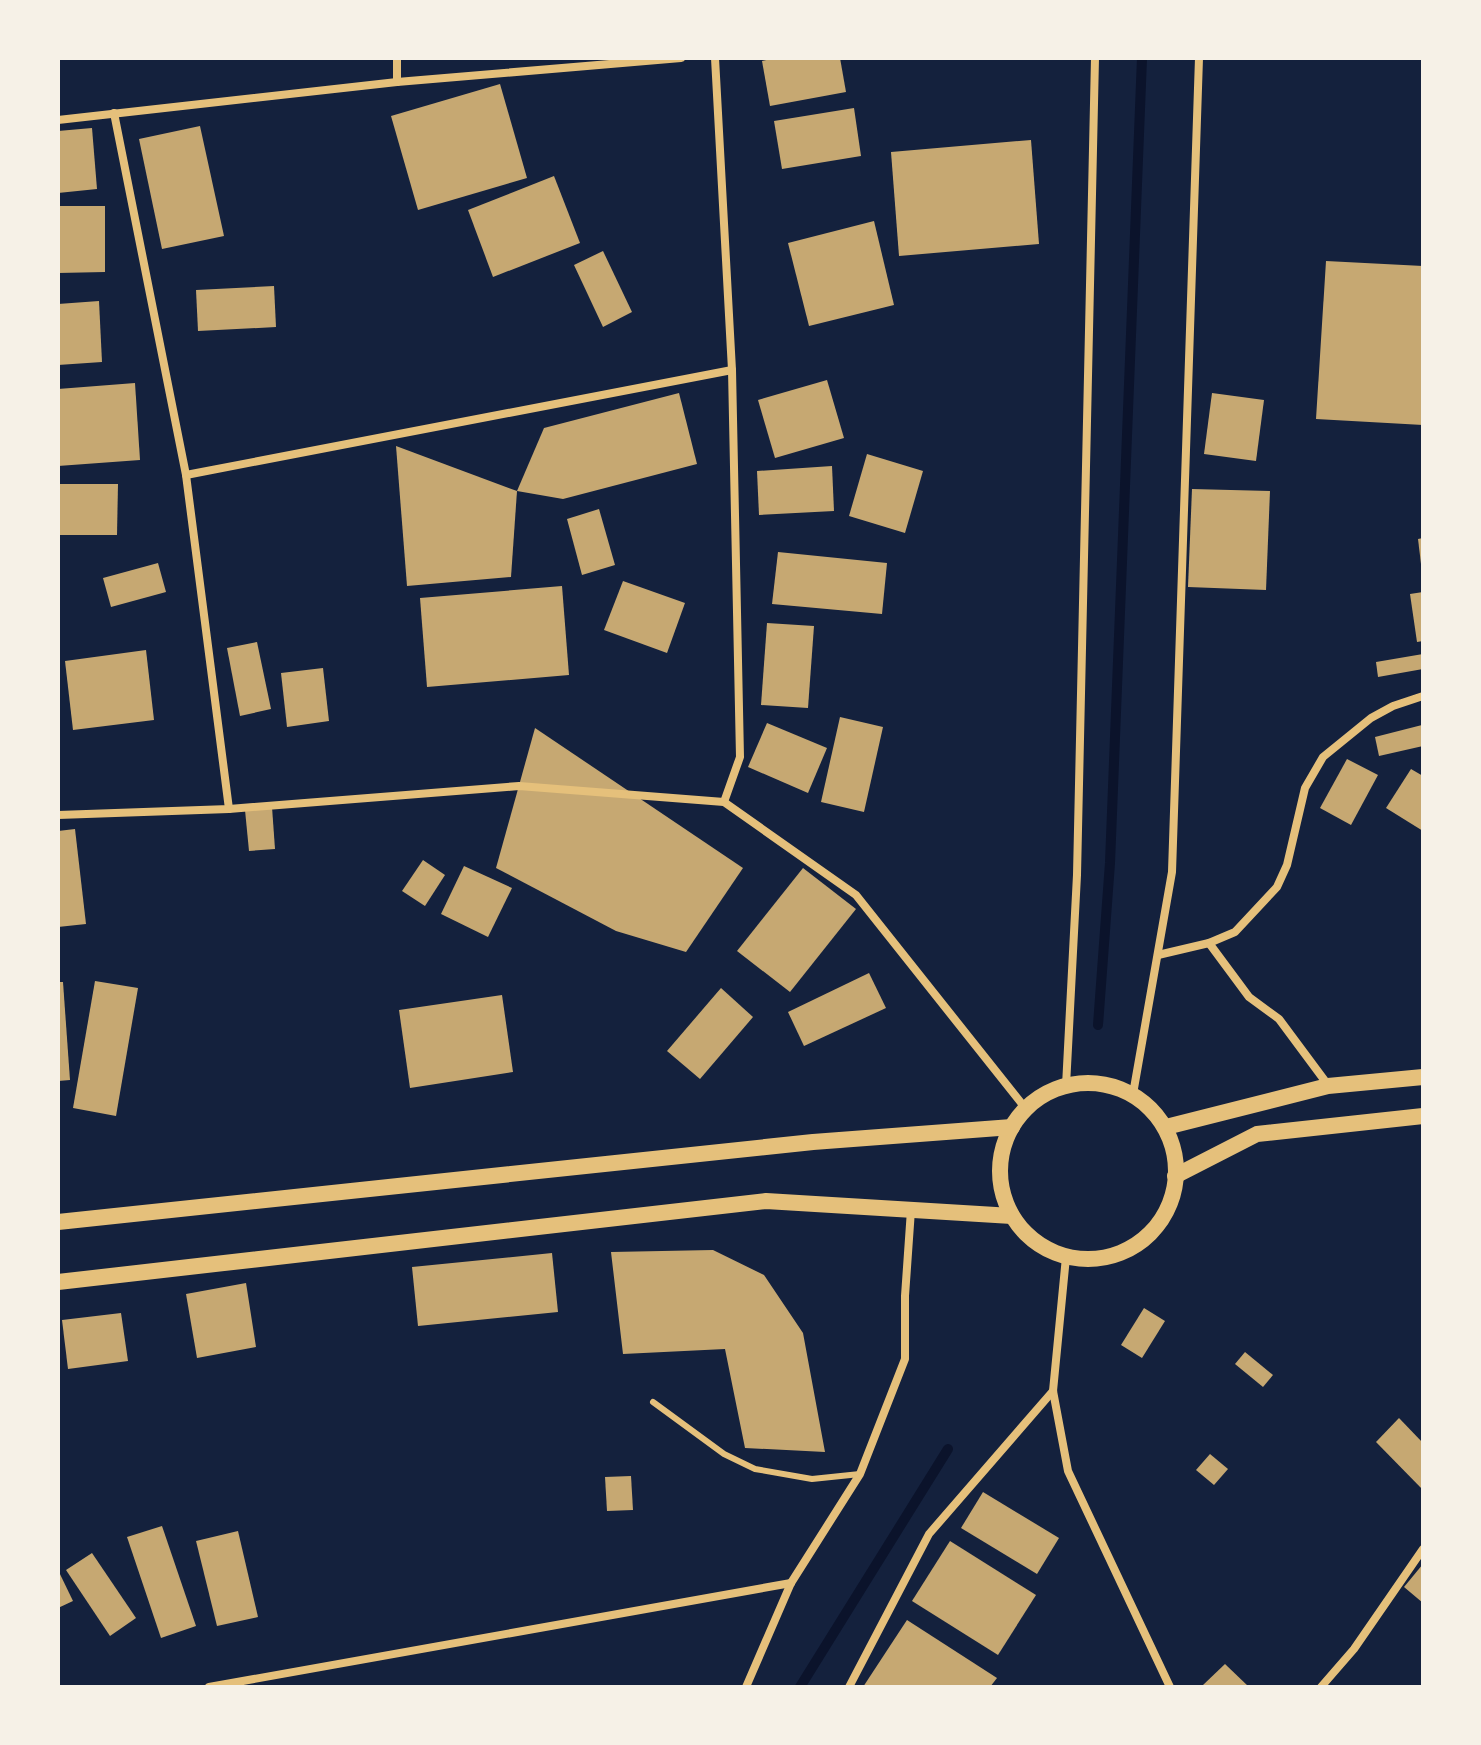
<svg xmlns="http://www.w3.org/2000/svg" width="1481" height="1745" font-family="'PT Sans Narrow',sans-serif">
<style>
.lines{fill:none;stroke-linecap:round;stroke-linejoin:round}
.stream{stroke:#0b132b;stroke-width:10}
.building{fill:#c6a872}
.service{stroke:#e5c07b;stroke-width:6}
.minor{stroke:#e5c07b;stroke-width:8}
.secondary{stroke:#e5c07b;stroke-width:16}
</style>
<rect width="100%" height="100%" fill="#14213d"/>
<g class="lines">
<g class="stream">
<path d="M1098 1025 1110 863 1142 58"/>
<path d="M800 1687 948 1449"/>
</g>
</g>
<g class="building">
<path d="M775 58H840L846 92 770 106 762 61Z"/>
<path d="M500 84 527 178 418 210 391 116Z"/>
<path d="M854 108 861 156 782 169 774 121Z"/>
<path d="M200 126 224 236 162 249 139 139Z"/>
<path d="M92 128 97 189 58 193V131Z"/>
<path d="M1031 140 1039 244 899 256 891 152Z"/>
<path d="M554 176 580 243 493 277 468 210Z"/>
<path d="M58 206H105V272L58 273Z"/>
<path d="M874 221 894 305 809 326 788 243Z"/>
<path d="M603 251 632 312 603 327 574 265Z"/>
<path d="M1326 261 1423 266V425L1316 419Z"/>
<path d="M274 286 276 327 198 331 196 290Z"/>
<path d="M99 301 102 362 58 365V304Z"/>
<path d="M827 380 844 438 775 458 758 400Z"/>
<path d="M135 383 140 460 58 466V389Z"/>
<path d="M679 393 697 464 563 499 517 491 544 428Z"/>
<path d="M1212 393 1264 400 1256 461 1204 454Z"/>
<path d="M396 446 517 491 511 577 407 586Z"/>
<path d="M867 454 923 471 905 533 849 516Z"/>
<path d="M832 466 834 511 759 515 757 471Z"/>
<path d="M58 484H118L117 535H58Z"/>
<path d="M1192 489 1270 491 1266 590 1188 587Z"/>
<path d="M599 509 615 565 582 575 567 519Z"/>
<path d="M1423 538V563L1421 564 1418 539Z"/>
<path d="M778 552 887 563 882 614 772 604Z"/>
<path d="M158 563 166 592 111 607 103 578Z"/>
<path d="M623 581 685 603 667 653 604 630Z"/>
<path d="M562 586 569 675 427 687 420 598Z"/>
<path d="M1423 592V641L1417 642 1410 594Z"/>
<path d="M767 623 814 626 808 708 761 705Z"/>
<path d="M257 642 271 709 240 716 227 648Z"/>
<path d="M146 650 154 720 73 730 65 661Z"/>
<path d="M1423 654V669L1378 677 1376 662Z"/>
<path d="M323 668 329 721 287 727 281 673Z"/>
<path d="M840 717 883 727 864 812 821 802Z"/>
<path d="M767 723 827 748 808 793 748 767Z"/>
<path d="M1422 725 1423 746 1379 756 1375 737Z"/>
<path d="M535 728 743 868 686 952 616 931 496 868Z"/>
<path d="M1347 759 1378 775 1351 825 1320 808Z"/>
<path d="M1411 769 1423 776V831L1386 808Z"/>
<path d="M272 807 275 849 249 851 245 810Z"/>
<path d="M75 829 86 924 58 927V831Z"/>
<path d="M423 860 445 875 425 906 402 891Z"/>
<path d="M464 866 512 888 488 937 441 914Z"/>
<path d="M803 868 856 909 790 992 737 951Z"/>
<path d="M869 973 886 1008 804 1046 788 1012Z"/>
<path d="M95 981 138 988 116 1116 73 1108Z"/>
<path d="M58 982H63L70 1080 58 1081Z"/>
<path d="M721 988 753 1017 700 1079 667 1051Z"/>
<path d="M502 995 513 1072 410 1088 399 1010Z"/>
<path d="M713 1250 764 1275 803 1333 825 1452 745 1448 725 1349 623 1354 611 1252Z"/>
<path d="M552 1253 558 1312 418 1326 412 1267Z"/>
<path d="M246 1283 256 1347 197 1358 186 1294Z"/>
<path d="M1144 1308 1165 1321 1142 1358 1121 1345Z"/>
<path d="M121 1313 128 1361 68 1369 62 1320Z"/>
<path d="M1245 1352 1273 1375 1263 1387 1235 1364Z"/>
<path d="M1399 1418 1423 1443V1490L1376 1442Z"/>
<path d="M1210 1454 1228 1469 1214 1485 1196 1470Z"/>
<path d="M631 1476 633 1510 607 1511 605 1477Z"/>
<path d="M983 1492 1059 1538 1037 1574 961 1528Z"/>
<path d="M162 1526 196 1626 161 1638 127 1537Z"/>
<path d="M238 1531 258 1617 217 1626 196 1541Z"/>
<path d="M950 1541 1036 1595 998 1655 912 1601Z"/>
<path d="M92 1553 136 1618 110 1636 66 1570Z"/>
<path d="M1423 1564V1603L1404 1587Z"/>
<path d="M58 1570 73 1601 58 1608Z"/>
<path d="M907 1620 997 1678 990 1687H863Z"/>
<path d="M1225 1664 1249 1687 1203 1685Z"/>
</g>
<g class="lines">
<path class="service" d="M653 1402 724 1454 755 1469 812 1479 860 1474"/>
<g class="minor">
<path d="M715 58 732 370 740 757 724 802"/>
<path d="M397 82V58"/>
<path d="M114 113 186 475 229 809"/>
<path d="M58 120 397 82 681 58"/>
<path d="M186 475 732 370"/>
<path d="M58 815 229 809 519 786 724 802 856 895 1026 1109"/>
<path d="M1209 943 1249 997 1279 1019 1328 1085"/>
<path d="M1158 955 1209 943 1235 932 1277 887 1287 865 1305 788 1323 757 1371 718 1393 706 1423 696"/>
<path d="M1066 1086 1077 875 1095 58"/>
<path d="M1133 1094 1172 872 1199 58"/>
<path d="M1066 1257 1053 1391 1068 1471 1170 1687"/>
<path d="M209 1687 791 1583"/>
<path d="M746 1687 791 1583 860 1474 905 1359V1296L911 1210"/>
<path d="M849 1687 929 1534 1053 1391"/>
<path d="M1321 1687 1354 1649 1423 1549"/>
</g>
<g class="secondary">
<circle cx="1088" cy="1171" r="88"/>
<path d="M1166 1127 1328 1086 1423 1077"/>
<path d="M1175 1176 1257 1134 1423 1116"/>
<path d="M58 1222 813 1142 1012 1127"/>
<path d="M58 1282 766 1201 1012 1216"/>
</g>
</g>
<rect width="1481" height="1745" fill="none" stroke="#f6f1e7" stroke-width="120"/>
</svg>
